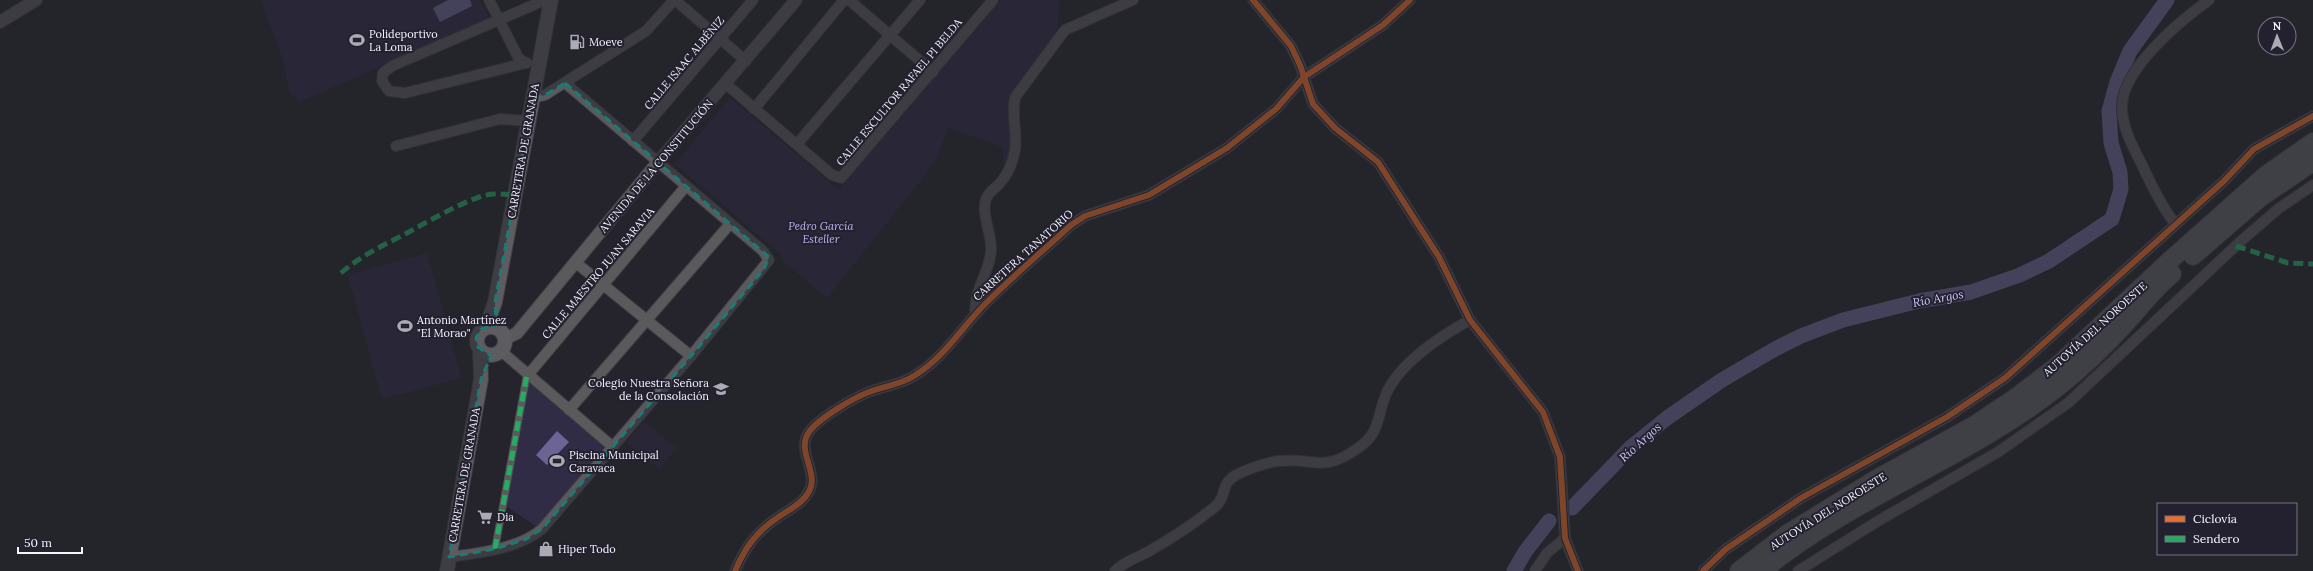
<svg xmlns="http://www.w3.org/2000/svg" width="2313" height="571" font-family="Lora,serif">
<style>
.green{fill:#302c46}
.water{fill:#6c6494}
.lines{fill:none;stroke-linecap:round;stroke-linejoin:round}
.river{stroke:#6c6494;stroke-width:15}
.pedestrian-casing{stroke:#3f3e44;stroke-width:8}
.minor-casing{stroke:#3f3e44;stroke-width:12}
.tertiary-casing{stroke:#3f3e44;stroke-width:14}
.secondary-casing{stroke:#3f3e44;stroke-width:16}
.motorway-casing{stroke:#3f3e44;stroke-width:20}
.pedestrian{stroke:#5a5a5d;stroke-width:7}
.minor{stroke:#5a5a5d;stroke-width:10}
.tertiary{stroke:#5a5a5d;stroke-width:12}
.secondary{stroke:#5d5c61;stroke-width:14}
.motorway{stroke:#616066;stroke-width:18}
.quiet{stroke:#26ab63;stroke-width:5;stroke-dasharray:10 5;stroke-linecap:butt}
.cycleway-casing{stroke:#23212f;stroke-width:8}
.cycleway{stroke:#ee6e29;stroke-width:6}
.marked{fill:none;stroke:#1a7c75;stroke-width:3;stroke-dasharray:8 5;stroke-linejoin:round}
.labels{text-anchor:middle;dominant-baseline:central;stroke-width:4;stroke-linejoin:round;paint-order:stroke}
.poi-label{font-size:11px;fill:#f5f3fd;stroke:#23212f;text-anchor:start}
.street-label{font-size:11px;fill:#f5f3fd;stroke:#23212f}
.park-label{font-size:11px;font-style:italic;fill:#beb4f3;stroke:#23212f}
.water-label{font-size:12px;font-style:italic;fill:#ccc5f5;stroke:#23212f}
</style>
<rect width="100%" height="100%" fill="#25242c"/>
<g class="green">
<path d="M261 0H480L489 18 300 102 289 91 284 62Z"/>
<path d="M1001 0H1059L1056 38 1019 88 1009 164 1004 166 1003 147 948 128 937 157 924 176 827 298 781 259 783 256 675 164 730 98 839 190Z"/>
<path d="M427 253 461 378 382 399 348 275Z"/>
<path d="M528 382 609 451 541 530 506 506Z"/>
<path d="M644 422 677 448 659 469 627 442Z"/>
</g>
<g class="water">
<path d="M448 0H470L472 6 440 22 433 8Z"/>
<path d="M557 431 569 442 547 465 536 455Z"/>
</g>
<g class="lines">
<g class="river">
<path d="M1572 508 1631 447 1667 418 1722 380 1775 349 1801 336 1843 320 1919 301 1971 292 2020 275 2049 261 2112 219 2121 189 2120 172 2111 143 2109 111 2117 82 2130 51 2167 0"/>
<path d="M1514 571 1525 552 1549 521"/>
</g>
<g class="pedestrian-casing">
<path id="pedestrian" d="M495 549 527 374"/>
</g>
<g class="minor-casing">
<g id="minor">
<path d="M489 0 519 59 527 63"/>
<path d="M675 0 746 61"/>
<path d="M849 0 933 72"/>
<path d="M1253 0 1291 46 1300 65 1313 104 1335 128 1378 162 1439 257 1470 320 1543 412 1560 457 1565 538 1578 571"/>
<path d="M526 63 405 93 389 91 382 81 383 73 392 66 545 0"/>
<path d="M726 84 832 175 841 178 993 0"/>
<path d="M533 98 545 95 646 31 674 0"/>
<path d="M754 109 844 0"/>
<path d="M633 141 753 0"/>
<path d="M797 144 920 0"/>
<path d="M396 146 500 119 529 121"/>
<path d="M2175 224C2161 205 2151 184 2141 163 2132 145 2123 129 2122 109 2120 70 2180 21 2209 0"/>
<path d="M575 262 691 356"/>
<path d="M975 315C974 287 990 273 991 250 992 234 981 215 986 199 988 192 995 189 1000 183 1008 174 1013 162 1015 150 1018 133 1010 111 1016 96L1065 30 1133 0"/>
<path d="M501 351 613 447"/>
<path d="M528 375 686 186"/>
<path d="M569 410 730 224"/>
<path d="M449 557C479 553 518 549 542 529L691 356 769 260 763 251 565 83"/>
<path d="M735 571C745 548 756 532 777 518 787 511 802 504 808 493 821 474 795 451 809 432 818 419 853 398 869 392 884 386 900 385 914 376 944 358 962 327 986 303 1013 276 1043 251 1071 225L1085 216 1149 195 1227 148 1276 109 1304 77 1383 25 1410 0"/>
<path d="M1115 571C1126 560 1138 558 1151 550 1174 537 1196 522 1216 506 1228 496 1218 483 1240 473 1251 468 1265 463 1278 461 1315 457 1322 474 1358 448 1383 431 1376 413 1388 390 1403 361 1442 335 1470 320"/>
<path d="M1535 571 1547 553 1565 538"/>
<path d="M1703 571 1726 549 1801 498 1947 417 2005 378 2224 181 2254 149 2313 116"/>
<path d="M1798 571 1878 521 1998 452 2068 403 2241 241 2278 209 2313 185"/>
</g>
</g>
<g class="tertiary-casing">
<g id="tertiary">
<path d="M0 22 36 0"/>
<path d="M505 339 517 333 658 162 796 0"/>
</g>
</g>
<g class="secondary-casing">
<g id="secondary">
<circle cx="491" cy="341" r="14"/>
<path d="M486 327 495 302 551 0"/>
<path d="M447 571 481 379 480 351"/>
</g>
</g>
<g class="motorway-casing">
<g id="motorway">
<path d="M2193 256 2261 197 2313 162"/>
<path d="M1739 571 1787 534 1878 478 1973 426 2015 398 2057 366 2167 263 2266 175 2313 142"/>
<path d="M1762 571C1852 497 1967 459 2058 387 2082 368 2106 345 2126 323 2141 306 2155 288 2172 274"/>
</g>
</g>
<use href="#pedestrian" class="pedestrian"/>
<use href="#minor" class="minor"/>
<use href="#tertiary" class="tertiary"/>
<use href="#secondary" class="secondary"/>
<use href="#motorway" class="motorway"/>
<g class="quiet">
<path d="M2236 246 2288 263 2313 264"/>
<path d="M341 273C360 256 384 245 407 233 431 220 456 205 482 196 493 193 504 194 516 195"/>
<path d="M495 549 527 374"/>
</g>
<g class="cycleway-casing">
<g id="cycleway">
<path d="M1253 0 1291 46 1300 65 1313 104 1335 128 1378 162 1439 257 1470 320 1543 412 1560 457 1565 538 1578 571"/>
<path d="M735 571C745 548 756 532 777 518 787 511 802 504 808 493 821 474 795 451 809 432 818 419 853 398 869 392 884 386 900 385 914 376 944 358 962 327 986 303 1013 276 1043 251 1071 225L1085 216 1149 195 1227 148 1276 109 1304 77 1383 25 1410 0"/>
<path d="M1703 571 1726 549 1801 498 1947 417 2005 378 2224 181 2254 149 2313 116"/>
</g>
</g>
<use href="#cycleway" class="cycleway"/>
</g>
<path d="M0 0H2313V571H0ZM565 83 769 257 764 269 691 356 542 529 526 539 495 549 449 557 481 379 491 356 478 347 476 338 481 329 496 325 495 302 533 98 545 95Z" fill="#25242c" fill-opacity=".55" fill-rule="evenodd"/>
<path class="marked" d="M565 83 769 257 764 269 691 356 542 529 526 539 495 549 449 557 481 379 491 356 478 347 476 338 481 329 496 325 495 302 533 98 545 95Z"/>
<defs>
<g id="stadium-bare" transform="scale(1.2)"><path d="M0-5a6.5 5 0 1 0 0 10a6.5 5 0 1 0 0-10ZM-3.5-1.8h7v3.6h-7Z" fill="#acabb4" stroke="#23212f" stroke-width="2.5" paint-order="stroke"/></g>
<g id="fuel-bare" transform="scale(1.2)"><path d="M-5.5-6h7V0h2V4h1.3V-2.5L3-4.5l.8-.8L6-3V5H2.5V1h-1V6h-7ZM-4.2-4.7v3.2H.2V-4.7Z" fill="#acabb4" stroke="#23212f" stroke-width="2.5" paint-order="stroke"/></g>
<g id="school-bare" transform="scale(1.2)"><path d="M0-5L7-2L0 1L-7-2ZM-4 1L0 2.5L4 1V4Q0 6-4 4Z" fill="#acabb4" stroke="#23212f" stroke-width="2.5" paint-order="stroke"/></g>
<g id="supermarket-bare" transform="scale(1.2)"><path d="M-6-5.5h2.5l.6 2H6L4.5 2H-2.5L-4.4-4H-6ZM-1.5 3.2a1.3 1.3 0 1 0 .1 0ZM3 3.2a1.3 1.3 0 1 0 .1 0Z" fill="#acabb4" stroke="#23212f" stroke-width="2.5" paint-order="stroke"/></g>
<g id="shop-bare" transform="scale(1.2)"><path d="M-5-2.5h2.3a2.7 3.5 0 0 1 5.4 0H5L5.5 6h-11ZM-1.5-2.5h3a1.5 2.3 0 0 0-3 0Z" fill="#acabb4" stroke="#23212f" stroke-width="2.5" paint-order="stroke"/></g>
</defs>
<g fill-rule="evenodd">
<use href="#stadium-bare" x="357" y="40"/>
<use href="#fuel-bare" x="577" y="42"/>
<use href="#stadium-bare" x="405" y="326"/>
<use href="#school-bare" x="721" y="389"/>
<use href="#stadium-bare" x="557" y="461"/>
<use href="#supermarket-bare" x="485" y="517"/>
<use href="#shop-bare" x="546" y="549"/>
</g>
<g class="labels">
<g class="poi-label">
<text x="369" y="34">Polideportivo<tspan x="369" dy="13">La Loma</tspan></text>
<text x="589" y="42">Moeve</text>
<text x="417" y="320">Antonio Martínez<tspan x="417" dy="13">"El Morao"</tspan></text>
<text x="709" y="383" text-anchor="end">Colegio Nuestra Señora<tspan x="709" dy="13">de la Consolación</tspan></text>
<text x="569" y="455">Piscina Municipal<tspan x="569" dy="13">Caravaca</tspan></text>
<text x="497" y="517">Dia</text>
<text x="558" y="549">Hiper Todo</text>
</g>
<g class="street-label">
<text transform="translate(684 63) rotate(-50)">CALLE ISAAC ALBÉNIZ</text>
<text transform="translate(899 92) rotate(-50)">CALLE ESCULTOR RAFAEL PI BELDA</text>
<text transform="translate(523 151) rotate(-80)">CARRETERA DE GRANADA</text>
<text transform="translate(656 166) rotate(-50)">AVENIDA DE LA CONSTITUCIÓN</text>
<text transform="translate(1023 255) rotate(-42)">CARRETERA TANATORIO</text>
<text transform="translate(598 273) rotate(-50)">CALLE MAESTRO JUAN SARAVIA</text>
<text transform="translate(2095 329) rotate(-42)">AUTOVÍA DEL NOROESTE</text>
<text transform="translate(464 475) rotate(-80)">CARRETERA DE GRANADA</text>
<text transform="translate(1828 511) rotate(-32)">AUTOVÍA DEL NOROESTE</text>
</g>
<g class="park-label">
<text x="821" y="226">Pedro García<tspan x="821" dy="13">Esteller</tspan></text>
</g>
<g class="water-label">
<text transform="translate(1938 298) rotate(-10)">Río Argos</text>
<text transform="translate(1640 442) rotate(-42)">Río Argos</text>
</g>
</g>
<rect x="2157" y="503" width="140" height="52" fill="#23212f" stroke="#777581"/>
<rect x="2165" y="516" width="20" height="6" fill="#ee6e29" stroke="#777581"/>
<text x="2193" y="523" font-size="12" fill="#f5f3fd">Ciclovía</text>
<rect x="2165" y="536" width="20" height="6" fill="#26ab63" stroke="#777581"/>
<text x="2193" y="543" font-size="12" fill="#f5f3fd">Sendero</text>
<g transform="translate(2277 36) rotate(359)"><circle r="19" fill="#23212f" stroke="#777581"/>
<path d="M0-3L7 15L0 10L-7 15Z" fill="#acabb4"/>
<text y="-6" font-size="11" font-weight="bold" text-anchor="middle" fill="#f5f3fd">N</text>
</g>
<path d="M18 547v6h64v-6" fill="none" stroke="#f5f3fd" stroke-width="2"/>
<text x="24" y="547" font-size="12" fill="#f5f3fd" stroke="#23212f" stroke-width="3" paint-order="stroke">50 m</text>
</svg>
